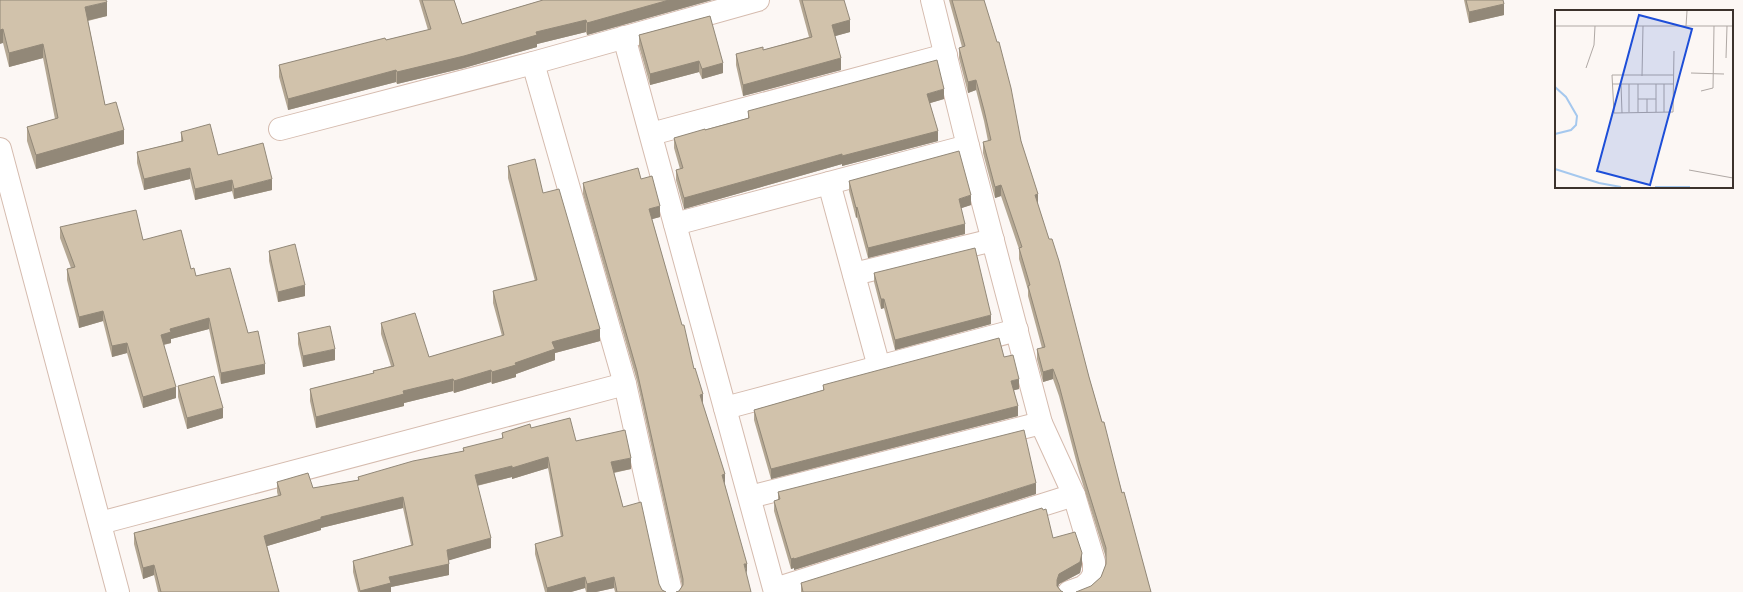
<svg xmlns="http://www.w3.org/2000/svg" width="1743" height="592" font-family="Arial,sans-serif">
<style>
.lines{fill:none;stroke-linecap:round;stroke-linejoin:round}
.minor-casing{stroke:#d5bbae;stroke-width:24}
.tertiary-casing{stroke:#d5bbae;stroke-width:24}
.minor{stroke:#fff;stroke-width:22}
.tertiary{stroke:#fff;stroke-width:22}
.wall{fill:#b4a793}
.shaded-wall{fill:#928878}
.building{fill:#d1c2ab;stroke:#928878}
.inset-river{fill:none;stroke:#a5c8ee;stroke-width:2}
.inset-road{fill:none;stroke:#afa8a4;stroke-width:1}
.view{fill:#1d4ed8;fill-opacity:0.15;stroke:#1d4ed8;stroke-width:2}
.inset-edge{fill:none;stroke:#3c322c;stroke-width:2}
</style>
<rect width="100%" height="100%" fill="#fcf7f4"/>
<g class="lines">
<g class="minor-casing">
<g id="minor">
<path d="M932 0 968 146 1041 423 1074 495 1094 562V574L1090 581 1083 587 1069 592"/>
<path d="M624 37 775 592"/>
<path d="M533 63 625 384 671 592"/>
<path d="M280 129 533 63 758 0"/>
<path d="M651 134 946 55"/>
<path d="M829 183 879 367"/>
<path d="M675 224 968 146"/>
<path d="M854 274 993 240"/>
<path d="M725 408 1017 330"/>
<path d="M750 497 1041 423"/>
<path d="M100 523 625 384"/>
<path d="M775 589 1074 495"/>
</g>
</g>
<g class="tertiary-casing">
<path id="tertiary" d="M0 149 118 592"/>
</g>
<use href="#minor" class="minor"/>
<use href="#tertiary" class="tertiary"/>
</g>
<g class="wall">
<path d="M0 0 107 16 88 21 105 105 124 144 36 169 27 141V127L55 119 43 58 9 67 3 43Z"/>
<path d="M419 0H454L462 24 543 0H712L587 35 586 32 537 44V47L464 68 397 84 396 82 288 110 279 77V65L428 30Z"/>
<path d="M799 0H844L850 32 835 36 841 70 743 96 736 65V54L763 50 809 37Z"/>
<path d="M949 0H984L1038 205 1089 377 1151 592 1091 586 1101 577 1106 564V558L1079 472 1059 396 1053 379 1043 382 1037 359V349L1042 348 1028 296V290L1019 259V249L1001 196 995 198 983 153V142L988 141 984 121 976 90 968 93 959 58V48L962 47Z"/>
<path d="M1464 0H1503L1504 15 1469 23Z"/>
<path d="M710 16 723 73 702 79 699 72 650 85 639 46V35Z"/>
<path d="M944 99 930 103 938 141 842 166V164L684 209 676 180V170L680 169 674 148V138L748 118V111Z"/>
<path d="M181 132 218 155 272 190 234 199 232 191 195 200 190 179 144 190 137 163V152L181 141Z"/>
<path d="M508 166 543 193 600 341 555 353V360L516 374V377L492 384 491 382 454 393 453 391 404 403V406L316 428 310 401V389L373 373V371L391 366 381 334V323L429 357 502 336 493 303V291L535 281 508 178Z"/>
<path d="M641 179 660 217 652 219 725 485 746 575 679 591 682 586 637 381 583 194V183Z"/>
<path d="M849 181 971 205 961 208 965 234 868 258 857 217 856 218 849 191Z"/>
<path d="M60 227 143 240 191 269 196 276 248 333 265 374 221 384 209 329 171 339V343L164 345 176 398 143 408 127 353 112 357 103 321 79 328 67 280V269L71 268 60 238Z"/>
<path d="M269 251 305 296 278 302 269 261Z"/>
<path d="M874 273 991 324 895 350 884 308 881 309 874 282Z"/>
<path d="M298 333 335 360 303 367 298 344Z"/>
<path d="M823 385 1019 389 1014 390 1018 416 771 479 754 420V410L823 390Z"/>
<path d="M178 386 223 418 187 429 178 397Z"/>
<path d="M531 428 576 441 631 469 614 473 623 507 659 584 662 590 666 592H615L614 588 596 592H586L585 588 571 592H545L535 554V544L561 537 548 468 512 479V477L477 486 491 548 449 560V575L391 587V592H358L353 572V561L411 545 403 508 321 528V530L267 546 279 592H158L154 575 143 579 134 544V533L278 496 277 492V482L313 488 358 480V477L463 451V448L502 439V433Z"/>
<path d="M778 492 1036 494 794 570V568L791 569 774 511V501L778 500Z"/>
<path d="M1053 538 1082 564 1080 573 1059 584 1058 587 1061 591 1063 592H801V583Z"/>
</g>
<g class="shaded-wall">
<path d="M669 0H712L587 35V23Z"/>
<path d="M107 2V16L85 21V7Z"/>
<path d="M1504 4V15L1469 23V12Z"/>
<path d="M586 20V32L537 44V47L464 68 397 84V72L536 32Z"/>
<path d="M850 20V32L832 37V25Z"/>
<path d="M3 29V43L0 44V30Z"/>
<path d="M43 44V58L9 67V53Z"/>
<path d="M841 58V70L743 96V85Z"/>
<path d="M699 61V72L650 85V74Z"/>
<path d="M723 63V73L702 79V69Z"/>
<path d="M396 70V82L288 110V99Z"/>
<path d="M976 80V90L968 93V82Z"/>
<path d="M944 89V99L927 104V94Z"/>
<path d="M124 130V144L36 169V155Z"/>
<path d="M938 131V141L842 166V156Z"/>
<path d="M842 154V164L684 209V198Z"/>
<path d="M190 168V179L144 190V179Z"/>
<path d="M272 179V190L234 199V189Z"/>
<path d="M232 180V191L195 200V189Z"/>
<path d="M1001 185V196L995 198V187Z"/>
<path d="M1038 194V205L1035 195Z"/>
<path d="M971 195V205L959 209V199Z"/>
<path d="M660 206V217L649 220V209Z"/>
<path d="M857 207V217L856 218V208Z"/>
<path d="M965 224V234L868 258V248Z"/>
<path d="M305 285V296L278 302V292Z"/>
<path d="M881 299H884V308L881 309Z"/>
<path d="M103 311V321L79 328V317Z"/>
<path d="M991 315V324L895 350V340Z"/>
<path d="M209 318V329L171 339V343L161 345V335L170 329Z"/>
<path d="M600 329V341L555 353V360L516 374V377L492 384V372L515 363 552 342Z"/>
<path d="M127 343V353L112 357V346Z"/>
<path d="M335 349V360L303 367V356Z"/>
<path d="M265 364V374L221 384V373Z"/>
<path d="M1053 369V379L1043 382V372Z"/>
<path d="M491 370V382L454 393V381Z"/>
<path d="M453 379V391L404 403V406L316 428V417L403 391Z"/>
<path d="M1019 379V389L1011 391V381Z"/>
<path d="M176 387V398L143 408V397Z"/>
<path d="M703 394V405L700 395Z"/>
<path d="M1018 406V416L771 479V469Z"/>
<path d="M223 408V418L187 429V418Z"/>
<path d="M548 457V468L512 479V468Z"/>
<path d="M631 458V469L611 473V462Z"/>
<path d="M512 466V477L475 486V475Z"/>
<path d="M725 474V485L722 475Z"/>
<path d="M1036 483V494L794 570V559Z"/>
<path d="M403 497V508L321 528V530L264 547V536L321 517Z"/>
<path d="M491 538V548L447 561V550Z"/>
<path d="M1082 553V564L1080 573 1059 584 1057 590V580L1059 574Z"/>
<path d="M794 558V568L791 569V559Z"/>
<path d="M449 564V575L391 587V592H360V591L389 577Z"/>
<path d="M744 564H747V574Z"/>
<path d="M154 565V575L143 579V568Z"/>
<path d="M585 577V588L571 592H547V588Z"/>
<path d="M614 577V588L596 592H587V584Z"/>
</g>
<g class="building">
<path d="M0 0H106L107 2 85 7 105 105 116 102 124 130 36 155 27 127 58 118 43 44 9 53 3 29 0 30Z"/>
<path d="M422 0H454L462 24 543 0H669L587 23 586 20 536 32 537 35 464 56 397 72 396 70 288 99 279 65 385 38 386 40 431 29Z"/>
<path d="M802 0H844L850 20 832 25 841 58 743 85 736 54 763 47V50L812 37Z"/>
<path d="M952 0H984L997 42H999L1011 88 1021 141 1038 194 1035 195 1049 239H1052L1059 261 1089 377 1102 422H1104L1122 493 1124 492 1151 592H1076L1091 586 1101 577 1106 564V548L1079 461 1059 385 1053 369 1043 372 1037 349 1045 347 1028 286 1030 285 1019 248 1022 247 1001 185 995 187 983 142 991 140 984 110 976 80 968 82 959 48 965 46Z"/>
<path d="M1466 0H1503L1504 4 1469 12Z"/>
<path d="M710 16 723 63 702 69 699 61 650 74 639 35Z"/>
<path d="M937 60 944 89 927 94 938 131 842 156V154L684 198 676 170 683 168 674 138 705 129V130L749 118 748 111Z"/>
<path d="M210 124 218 155 263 143 272 179 234 189 232 180 195 189 190 168 144 179 137 152 183 141 181 132Z"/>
<path d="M959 151 971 195 959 199 965 224 868 248 857 207 856 208 849 181Z"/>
<path d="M535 159 543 193 559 189 600 329 552 342 555 349 515 363 516 365 492 372 491 370 454 381 453 379 403 391 404 394 316 417 310 389 374 373 373 371 394 366 381 323 415 313 429 357 504 335 493 291 537 280 508 166Z"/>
<path d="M638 168 641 179 652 176 660 206 649 209 682 325H684L694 369 695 368 703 394 700 395 725 474 722 475 747 564H744L751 592H676L679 591 683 585V579L637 371 583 183Z"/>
<path d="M136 210 143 240 181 230 191 269 194 268 196 276 230 268 248 333 258 331 265 364 221 373 209 318 170 329 171 332 161 335 176 387 143 397 127 343 112 346 103 311 79 317 67 269 75 267 60 227Z"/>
<path d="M295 244 305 285 278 292 269 251Z"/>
<path d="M975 248 991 315 895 340 884 299H881L874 273Z"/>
<path d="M330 326 335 349 303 356 298 333Z"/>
<path d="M999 338 1004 357 1013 355 1019 379 1011 381 1018 406 771 469 754 410 824 390 823 385Z"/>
<path d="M214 376 223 408 187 418 178 386Z"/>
<path d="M570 418 576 441 625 430 631 458 611 462 623 507 641 502 659 584 662 590 666 592H617L614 577 587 584 585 577 547 588 535 544 563 536 548 457 512 468V466L475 475 491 538 447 550 449 564 389 577 391 583 360 591 353 561 413 545 403 497 321 517V519L264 536 279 592H161L154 565 143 568 134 533 281 495 277 482 308 473 313 488 359 480 358 477 413 461 464 451 463 448 503 438 502 433 530 424 531 428Z"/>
<path d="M1024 430 1036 483 794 559V558L791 559 774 501 780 499 778 492Z"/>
<path d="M1042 508 1043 510 1046 509 1053 538 1075 532 1082 553 1080 562 1059 574 1057 580V586L1061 591 1063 592H803L801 583Z"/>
</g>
<g transform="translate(1555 10)">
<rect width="178" height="178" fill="#fcf7f4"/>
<path class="inset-river" d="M0 77 11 87 22 106 21 115 16 120 0 124M0 159 44 173 66 177M100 177H135"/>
<path class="inset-road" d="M0 16H178M131 16 132 1M171 48 172 16M31 58 39 35 40 16M136 63 169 64M118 65H57L59 103 118 102 119 41M87 66 88 16M57 74H119M66 74 67 103M109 74V102M146 81 158 78 159 16M83 89H101M74 102V74M83 102V74M92 102V89M101 102V74M134 160 178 168"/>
<path class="view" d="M84 5 137 19 95 175 42 161Z"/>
<rect width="178" height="178" class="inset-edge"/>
</g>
</svg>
